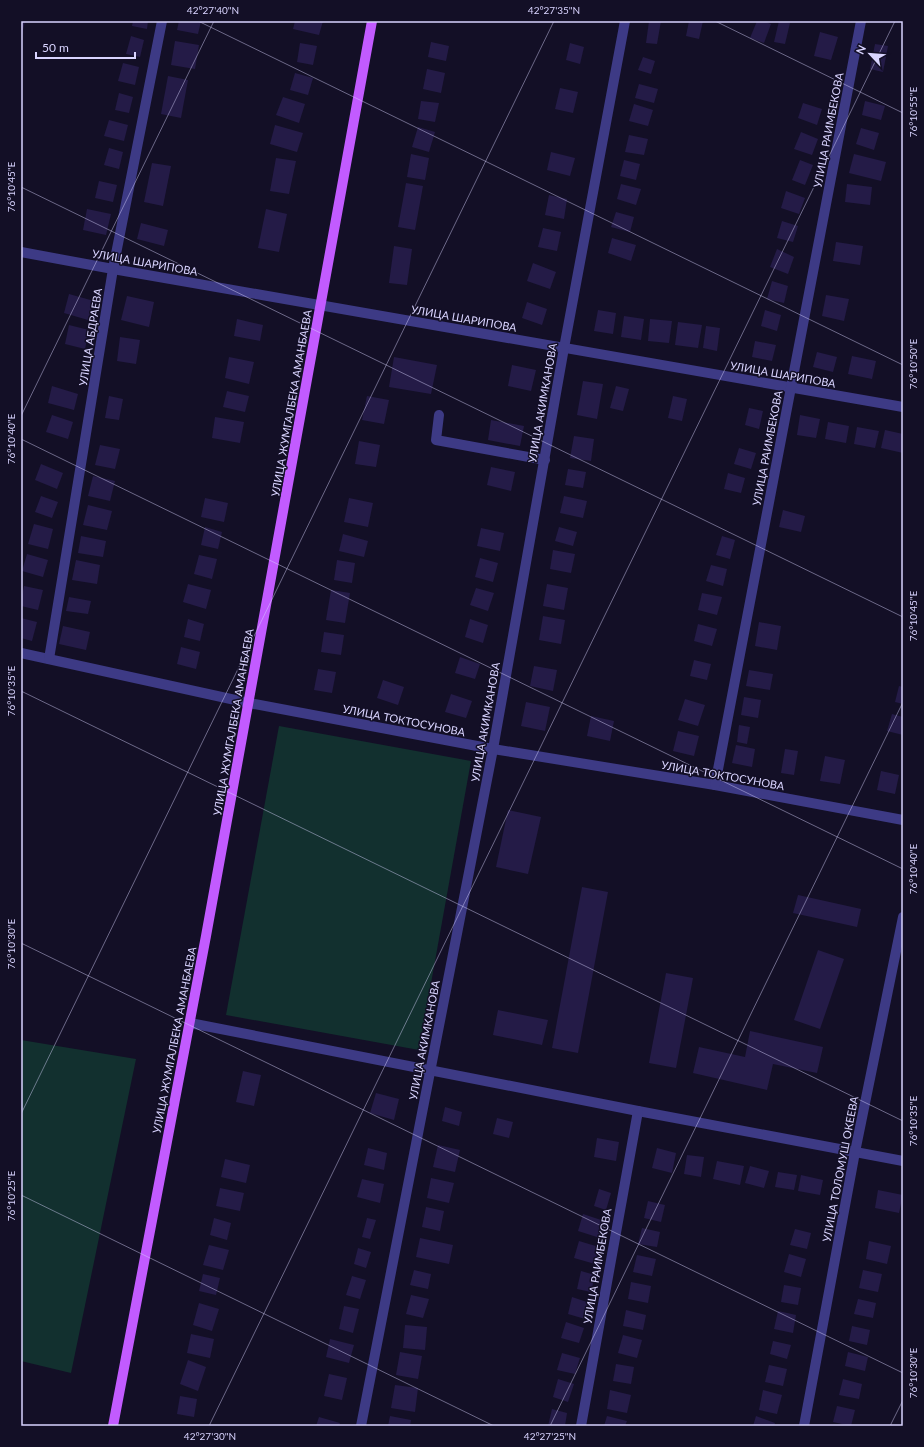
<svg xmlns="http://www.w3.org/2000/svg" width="924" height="1447" font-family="Lato,sans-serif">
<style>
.green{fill:#12302f}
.building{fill:#241b47}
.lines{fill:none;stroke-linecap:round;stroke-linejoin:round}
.minor{stroke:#3d3a85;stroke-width:10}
.tertiary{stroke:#3d3a85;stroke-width:10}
.primary{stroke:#c25bff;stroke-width:10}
.ticks{fill:none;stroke:#d9d4ff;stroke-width:1;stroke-opacity:0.45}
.labels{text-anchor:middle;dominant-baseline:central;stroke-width:3;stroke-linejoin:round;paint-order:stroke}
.street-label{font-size:11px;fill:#d9d4ff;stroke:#130f26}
.neatline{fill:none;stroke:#d9d4ff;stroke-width:1.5}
.ticks-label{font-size:10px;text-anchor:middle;fill:#d9d4ff}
</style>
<rect width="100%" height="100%" fill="#130f26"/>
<g class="green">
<path d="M279 726 471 761 419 1050 226 1015Z"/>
<path d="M21 1040 136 1059 71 1373 21 1361Z"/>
</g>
<g class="building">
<path d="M21 21H25L22 35H21Z"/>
<path d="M133 21H148L147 29 132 26Z"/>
<path d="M179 21H201L198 34 177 30Z"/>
<path d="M295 21H323L319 35 293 29Z"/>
<path d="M649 21H661L657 44 646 43Z"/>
<path d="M689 21H703L699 39 686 36Z"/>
<path d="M757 21H763L771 24 764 43 750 38Z"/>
<path d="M779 21 790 23 785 44 774 42Z"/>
<path d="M820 32 838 37 831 60 814 56Z"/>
<path d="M131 36 144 40 140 57 126 54Z"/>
<path d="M175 41 199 45 195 69 171 65Z"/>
<path d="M431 42 449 46 446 61 428 57Z"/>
<path d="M300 43 317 46 313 65 297 62Z"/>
<path d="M570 43 584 47 580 64 566 60Z"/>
<path d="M875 44 888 46 883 72 870 69Z"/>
<path d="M643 57 655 61 651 74 638 70Z"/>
<path d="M123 63 139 67 135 85 118 81Z"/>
<path d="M427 69 445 73 441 93 423 89Z"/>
<path d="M295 73 313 78 308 95 290 90Z"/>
<path d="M168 76 188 80 181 118 161 114Z"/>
<path d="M639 84 658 89 654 103 635 98Z"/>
<path d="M560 88 578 92 573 113 555 109Z"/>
<path d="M119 93 133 97 129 113 115 110Z"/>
<path d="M283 97 305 104 299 123 276 115Z"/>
<path d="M421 101 439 103 435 122 418 119Z"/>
<path d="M865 101 885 106 881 120 862 115Z"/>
<path d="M803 103 822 109 817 125 798 118Z"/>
<path d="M634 104 653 110 648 126 629 121Z"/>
<path d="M109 120 128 125 124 141 104 136Z"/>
<path d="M275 125 303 133 297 152 270 144Z"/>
<path d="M418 127 435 132 429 152 412 147Z"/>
<path d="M861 128 879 133 874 150 856 144Z"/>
<path d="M801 132 818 139 812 155 794 149Z"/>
<path d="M629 135 648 139 644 155 625 152Z"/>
<path d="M109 148 123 152 119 169 104 165Z"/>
<path d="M551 152 575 158 570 176 547 170Z"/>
<path d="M411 154 429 158 425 180 407 177Z"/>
<path d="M854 154 886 162 881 181 849 173Z"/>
<path d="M276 158 296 161 289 194 270 191Z"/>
<path d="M624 160 640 164 636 180 620 176Z"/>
<path d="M800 160 813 165 805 185 792 180Z"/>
<path d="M152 163 171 166 163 206 144 202Z"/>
<path d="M99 181 117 185 113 202 95 198Z"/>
<path d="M406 183 423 186 415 230 398 227Z"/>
<path d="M621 184 641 189 636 205 617 199Z"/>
<path d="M847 184 872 187 870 205 845 202Z"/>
<path d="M786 191 805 198 799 214 781 208Z"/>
<path d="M549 195 567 199 564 219 545 215Z"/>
<path d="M87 209 111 214 106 235 83 230Z"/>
<path d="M266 209 287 214 279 252 258 248Z"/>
<path d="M616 212 634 217 630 232 611 227Z"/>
<path d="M782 221 798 226 793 242 777 238Z"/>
<path d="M141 223 168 230 164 246 137 239Z"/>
<path d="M543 228 561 232 557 251 538 247Z"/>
<path d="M612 238 636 245 631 261 608 253Z"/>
<path d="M836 242 863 246 860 265 833 261Z"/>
<path d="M394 246 412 249 407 285 389 283Z"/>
<path d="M777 249 794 257 788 274 770 267Z"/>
<path d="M533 263 556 272 550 289 527 281Z"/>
<path d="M772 281 788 286 784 303 767 299Z"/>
<path d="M69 294 94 301 88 320 64 313Z"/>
<path d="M826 295 849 299 844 321 822 316Z"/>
<path d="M127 296 154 302 149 327 121 320Z"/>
<path d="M527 302 547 309 542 325 522 318Z"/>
<path d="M598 310 616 313 613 334 594 331Z"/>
<path d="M765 310 781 315 777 331 761 326Z"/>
<path d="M624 316 644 319 641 340 621 337Z"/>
<path d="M237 319 263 325 260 341 234 336Z"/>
<path d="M650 319 672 321 669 343 648 341Z"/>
<path d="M678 322 702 325 698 348 675 345Z"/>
<path d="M69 325 89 330 85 349 65 344Z"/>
<path d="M706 326 720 328 717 351 703 348Z"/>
<path d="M120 337 140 340 136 364 117 361Z"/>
<path d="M755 341 776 345 772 361 752 357Z"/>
<path d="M817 352 837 357 833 372 813 367Z"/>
<path d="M852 356 876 361 872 379 848 374Z"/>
<path d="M229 357 254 362 249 384 225 378Z"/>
<path d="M394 357 437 365 431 394 389 387Z"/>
<path d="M512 365 536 370 531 391 508 386Z"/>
<path d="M583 381 603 384 597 419 577 415Z"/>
<path d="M52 386 78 394 74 410 48 403Z"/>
<path d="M616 386 629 389 623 411 610 408Z"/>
<path d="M227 391 249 396 245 412 223 407Z"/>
<path d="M109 396 123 399 119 420 105 418Z"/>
<path d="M367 396 389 400 384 424 362 420Z"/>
<path d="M673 396 687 399 682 421 668 418Z"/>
<path d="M749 408 763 411 759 429 745 425Z"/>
<path d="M52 415 73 422 68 439 46 432Z"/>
<path d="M800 415 820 419 816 438 797 435Z"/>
<path d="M215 417 244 422 240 443 212 438Z"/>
<path d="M491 420 524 426 520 446 488 440Z"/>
<path d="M828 422 849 426 846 443 825 439Z"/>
<path d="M857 427 879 431 875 448 854 444Z"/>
<path d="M885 430 903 434V453L881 448Z"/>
<path d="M574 436 594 439 591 461 570 458Z"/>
<path d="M359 441 380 445 376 467 355 464Z"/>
<path d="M100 445 120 449 115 469 95 465Z"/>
<path d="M739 448 756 453 751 469 734 464Z"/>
<path d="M41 464 63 473 57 489 35 480Z"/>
<path d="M491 467 515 472 511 491 487 485Z"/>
<path d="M568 469 586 472 583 488 565 485Z"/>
<path d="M728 473 745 478 741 493 724 489Z"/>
<path d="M93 476 115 481 110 501 88 496Z"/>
<path d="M41 496 58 502 52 518 35 512Z"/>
<path d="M564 496 587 501 583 518 560 513Z"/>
<path d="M205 498 228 503 224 522 201 517Z"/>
<path d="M349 498 373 503 368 527 344 522Z"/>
<path d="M88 505 112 511 107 530 83 525Z"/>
<path d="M783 510 805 516 801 532 779 527Z"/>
<path d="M34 524 53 529 48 549 28 544Z"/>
<path d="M205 527 222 532 218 549 201 545Z"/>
<path d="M559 527 577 532 573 546 555 541Z"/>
<path d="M481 528 504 533 500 551 477 546Z"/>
<path d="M343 534 368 541 364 557 339 551Z"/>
<path d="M81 536 106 541 103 557 78 553Z"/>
<path d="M722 536 735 540 730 559 716 555Z"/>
<path d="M553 550 575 554 571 573 550 569Z"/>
<path d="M27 554 48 560 43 577 22 571Z"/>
<path d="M199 555 217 559 212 579 194 574Z"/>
<path d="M480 558 498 563 493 582 475 577Z"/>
<path d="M76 560 100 565 97 584 72 580Z"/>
<path d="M337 560 355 563 352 583 334 580Z"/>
<path d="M711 565 727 569 723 586 706 581Z"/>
<path d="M188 584 211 590 206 609 183 602Z"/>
<path d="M547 584 568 588 564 610 543 606Z"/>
<path d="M24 586 43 590 38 610 21 606V600Z"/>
<path d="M476 588 494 593 488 611 470 605Z"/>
<path d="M331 590 350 593 345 623 326 620Z"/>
<path d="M702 593 722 597 717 615 698 610Z"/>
<path d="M69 597 91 601 88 614 66 611Z"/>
<path d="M543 616 565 620 561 644 539 640Z"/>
<path d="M21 618 37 622 32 641 21 638Z"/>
<path d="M188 619 204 624 200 641 184 637Z"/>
<path d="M470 619 488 625 483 643 465 637Z"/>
<path d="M759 622 781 626 777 650 755 646Z"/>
<path d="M698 624 717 629 712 646 694 641Z"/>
<path d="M63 626 90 632 86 650 59 644Z"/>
<path d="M324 632 344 635 341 655 321 652Z"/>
<path d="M181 647 200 652 196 669 177 664Z"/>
<path d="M460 657 480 664 475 679 455 673Z"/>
<path d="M694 660 711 664 707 680 690 676Z"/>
<path d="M534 666 557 670 553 691 530 686Z"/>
<path d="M318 669 336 672 332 693 314 690Z"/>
<path d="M749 670 773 674 770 690 746 686Z"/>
<path d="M383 680 404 687 398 705 377 698Z"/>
<path d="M899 686 903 687V704L895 702Z"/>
<path d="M451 694 472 701 466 718 445 712Z"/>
<path d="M744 697 761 700 758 718 741 715Z"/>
<path d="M685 699 705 705 698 726 678 720Z"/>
<path d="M526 702 550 707 545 731 521 726Z"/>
<path d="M892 714 903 717V735L887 731Z"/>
<path d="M591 716 614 721 610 741 587 736Z"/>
<path d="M739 725 750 727 747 744 737 742Z"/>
<path d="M678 731 699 736 694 756 673 751Z"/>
<path d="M736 745 755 749 752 767 732 763Z"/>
<path d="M785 749 798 751 794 775 781 773Z"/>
<path d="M825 756 845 760 840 784 820 781Z"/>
<path d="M881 771 899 775 895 794 877 790Z"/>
<path d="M508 810 541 817 528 874 496 867Z"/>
<path d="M582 887 608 892 578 1053 552 1048Z"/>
<path d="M798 895 861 909 857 927 793 913Z"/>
<path d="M818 950 844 959 820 1029 794 1020Z"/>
<path d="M666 973 693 978 676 1068 649 1063Z"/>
<path d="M498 1010 548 1020 542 1045 493 1035Z"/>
<path d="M750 1031 823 1047 817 1073 773 1064 767 1090 693 1073 699 1047 745 1057Z"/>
<path d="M243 1071 261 1075 254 1106 236 1102Z"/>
<path d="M376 1093 399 1099 394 1120 370 1113Z"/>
<path d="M445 1107 462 1112 459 1126 442 1121Z"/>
<path d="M497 1118 513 1122 509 1138 493 1134Z"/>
<path d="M597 1138 619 1142 616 1161 594 1157Z"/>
<path d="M438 1145 460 1150 455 1172 433 1167Z"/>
<path d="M368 1148 387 1153 384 1170 364 1165Z"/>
<path d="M657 1148 676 1153 672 1173 652 1168Z"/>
<path d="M687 1155 704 1157 701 1177 684 1174Z"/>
<path d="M225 1159 250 1165 246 1183 221 1177Z"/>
<path d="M717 1161 744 1166 740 1185 713 1179Z"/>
<path d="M750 1166 769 1171 764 1188 745 1183Z"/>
<path d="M778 1172 797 1175 794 1190 775 1187Z"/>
<path d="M801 1175 823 1180 820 1195 798 1191Z"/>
<path d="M431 1178 454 1183 449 1203 427 1198Z"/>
<path d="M362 1179 384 1184 380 1203 357 1197Z"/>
<path d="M220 1188 244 1193 240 1211 216 1206Z"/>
<path d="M599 1189 611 1193 606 1210 594 1206Z"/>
<path d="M878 1190 903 1195 899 1213 875 1208Z"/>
<path d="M648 1201 665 1205 661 1222 644 1218Z"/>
<path d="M426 1207 444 1211 440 1231 422 1227Z"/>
<path d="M583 1214 604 1221 600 1238 578 1231Z"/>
<path d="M214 1218 231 1223 227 1240 210 1235Z"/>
<path d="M367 1218 376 1220 370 1239 362 1237Z"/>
<path d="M642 1228 660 1232 657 1247 638 1244Z"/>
<path d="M795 1229 811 1233 807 1249 790 1245Z"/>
<path d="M420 1238 453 1245 449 1264 416 1257Z"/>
<path d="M579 1241 599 1247 595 1264 574 1258Z"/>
<path d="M869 1241 891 1246 887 1264 866 1259Z"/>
<path d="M209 1245 229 1250 223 1270 203 1265Z"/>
<path d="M358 1248 371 1252 366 1268 354 1264Z"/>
<path d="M789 1254 806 1259 801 1277 784 1272Z"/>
<path d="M637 1255 656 1259 652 1276 633 1272Z"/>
<path d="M414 1270 431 1274 428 1289 410 1285Z"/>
<path d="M863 1270 882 1274 878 1292 859 1288Z"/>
<path d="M581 1271 595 1275 591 1292 577 1289Z"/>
<path d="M203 1274 220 1278 216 1295 199 1291Z"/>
<path d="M352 1276 366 1280 360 1299 346 1295Z"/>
<path d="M631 1282 651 1286 648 1303 628 1299Z"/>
<path d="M784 1285 801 1288 798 1305 781 1302Z"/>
<path d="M411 1295 429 1299 423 1318 406 1314Z"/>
<path d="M572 1297 590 1303 585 1319 568 1314Z"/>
<path d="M858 1299 876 1303 873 1318 854 1314Z"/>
<path d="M199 1303 219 1309 212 1331 193 1325Z"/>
<path d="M344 1306 359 1309 353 1333 339 1329Z"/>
<path d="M626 1310 646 1315 643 1330 623 1326Z"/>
<path d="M778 1311 796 1315 793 1333 774 1329Z"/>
<path d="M566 1322 584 1328 579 1343 561 1338Z"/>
<path d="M405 1325 427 1327 425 1350 403 1348Z"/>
<path d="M852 1326 870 1330 867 1345 849 1341Z"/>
<path d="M191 1334 214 1339 210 1358 187 1353Z"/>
<path d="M623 1335 642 1340 637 1358 618 1353Z"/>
<path d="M330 1339 354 1345 349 1363 326 1357Z"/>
<path d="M773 1341 791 1345 787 1359 770 1354Z"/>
<path d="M400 1352 422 1356 418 1379 396 1375Z"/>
<path d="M848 1352 868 1357 865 1371 845 1366Z"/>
<path d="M562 1353 580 1358 575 1374 557 1370Z"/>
<path d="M188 1360 206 1367 198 1391 180 1384Z"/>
<path d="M616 1364 634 1367 631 1384 613 1381Z"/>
<path d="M769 1365 787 1369 783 1386 765 1382Z"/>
<path d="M329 1374 347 1378 342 1400 324 1396Z"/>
<path d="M558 1379 574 1384 568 1402 553 1397Z"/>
<path d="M843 1379 862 1384 859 1399 839 1395Z"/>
<path d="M395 1385 418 1388 415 1412 391 1408Z"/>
<path d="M610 1390 631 1395 627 1413 607 1409Z"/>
<path d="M763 1390 782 1395 777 1414 759 1410Z"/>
<path d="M180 1396 197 1399 194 1417 177 1414Z"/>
<path d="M837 1406 855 1410 851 1426 833 1422Z"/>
<path d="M552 1409 567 1413 565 1426H548Z"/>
<path d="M390 1416 411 1420 410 1426H388Z"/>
<path d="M607 1416 627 1421 625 1426H604Z"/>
<path d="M756 1416 775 1423 774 1426H753Z"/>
<path d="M319 1417 340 1423 339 1426H316Z"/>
</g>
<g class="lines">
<g class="minor">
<path d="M21 252 113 269 903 407"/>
<path d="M439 415 436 440 545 460"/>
<path d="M21 653 249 703 493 749 715 785 903 820"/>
<path d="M49 659 113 269 162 21"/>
<path d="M715 785 861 21"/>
<path d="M190 1023 638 1111 903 1161"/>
<path d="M361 1426 493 749 564 348 625 21"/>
<path d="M581 1426 638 1111"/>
</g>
<path class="tertiary" d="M804 1426 855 1152 903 917"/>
<path class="primary" d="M113 1426 206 936 372 21"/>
</g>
<path class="ticks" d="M198 21 903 365M715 21 903 113M21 187 903 617M21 416 214 21M21 439 903 869M21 691 903 1121M21 943 903 1373M21 1114 554 21M21 1195 494 1426M209 1426 895 21M550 1426 903 702M890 1426 903 1400"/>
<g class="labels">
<g class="street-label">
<text transform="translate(828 130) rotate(-79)">УЛИЦА РАИМБЕКОВА</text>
<text transform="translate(145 262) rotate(10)">УЛИЦА ШАРИПОВА</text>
<text transform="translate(464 318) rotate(10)">УЛИЦА ШАРИПОВА</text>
<text transform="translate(90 337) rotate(-81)">УЛИЦА АБДРАЕВА</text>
<text transform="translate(783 374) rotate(10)">УЛИЦА ШАРИПОВА</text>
<text transform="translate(291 403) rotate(-80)">УЛИЦА ЖУМГАЛБЕКА АМАНБАЕВА</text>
<text transform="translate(542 403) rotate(-80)">УЛИЦА АКИМКАНОВА</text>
<text transform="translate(767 448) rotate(-79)">УЛИЦА РАИМБЕКОВА</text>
<text transform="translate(404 720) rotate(11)">УЛИЦА ТОКТОСУНОВА</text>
<text transform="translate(233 722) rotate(-80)">УЛИЦА ЖУМГАЛБЕКА АМАНБАЕВА</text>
<text transform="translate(485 722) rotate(-80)">УЛИЦА АКИМКАНОВА</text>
<text transform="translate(723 775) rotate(10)">УЛИЦА ТОКТОСУНОВА</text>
<text transform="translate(174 1040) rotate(-79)">УЛИЦА ЖУМГАЛБЕКА АМАНБАЕВА</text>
<text transform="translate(424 1040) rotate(-79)">УЛИЦА АКИМКАНОВА</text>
<text transform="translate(840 1169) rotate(-79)">УЛИЦА ТОЛОМУШ ОКЕЕВА</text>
<text transform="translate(597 1266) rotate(-80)">УЛИЦА РАИМБЕКОВА</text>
</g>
</g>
<rect width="924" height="1447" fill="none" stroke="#130f26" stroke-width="44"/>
<g transform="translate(870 54) rotate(296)" stroke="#130f26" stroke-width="3" paint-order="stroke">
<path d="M0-3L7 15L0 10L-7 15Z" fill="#d9d4ff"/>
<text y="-6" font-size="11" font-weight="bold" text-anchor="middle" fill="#d9d4ff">N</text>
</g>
<path d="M36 52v6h99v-6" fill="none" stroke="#d9d4ff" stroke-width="2"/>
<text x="42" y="52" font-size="12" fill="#d9d4ff" stroke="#130f26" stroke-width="3" paint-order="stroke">50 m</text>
<rect x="22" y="22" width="880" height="1403" class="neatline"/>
<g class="ticks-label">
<text x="213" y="14">42°27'40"N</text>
<text x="554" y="14">42°27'35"N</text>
<text transform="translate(913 112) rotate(-90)" y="4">76°10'55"E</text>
<text transform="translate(11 187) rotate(-90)" y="4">76°10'45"E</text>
<text transform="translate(913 364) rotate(-90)" y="4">76°10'50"E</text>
<text transform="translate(11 439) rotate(-90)" y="4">76°10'40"E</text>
<text transform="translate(913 616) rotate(-90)" y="4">76°10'45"E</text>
<text transform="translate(11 691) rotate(-90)" y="4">76°10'35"E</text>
<text transform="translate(913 869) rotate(-90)" y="4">76°10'40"E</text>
<text transform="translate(11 944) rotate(-90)" y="4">76°10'30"E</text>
<text transform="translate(913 1121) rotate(-90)" y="4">76°10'35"E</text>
<text transform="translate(11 1196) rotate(-90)" y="4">76°10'25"E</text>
<text transform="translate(913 1373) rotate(-90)" y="4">76°10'30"E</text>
<text x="210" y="1440">42°27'30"N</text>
<text x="550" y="1440">42°27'25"N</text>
</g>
</svg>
